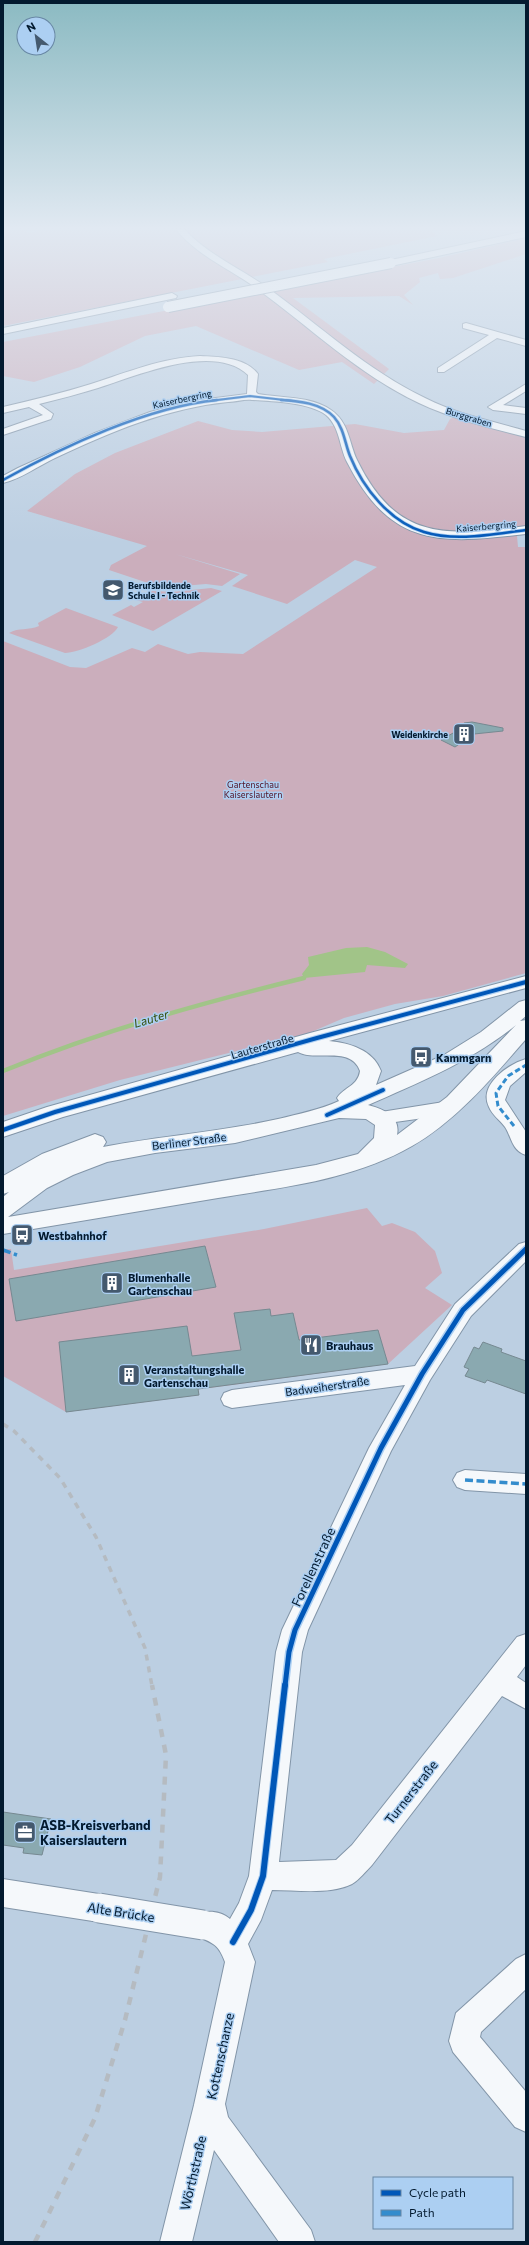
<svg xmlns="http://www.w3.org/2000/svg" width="529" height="2245" font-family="Commissioner,sans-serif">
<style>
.green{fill:#cbaebc}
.water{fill:#a1c488}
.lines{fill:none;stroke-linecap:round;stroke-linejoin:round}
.stream{stroke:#a1c488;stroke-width:4.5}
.building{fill:#8aa9b0;stroke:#768991}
.minor-casing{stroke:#8295a8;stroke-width:2}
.major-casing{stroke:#8295a8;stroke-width:2}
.highway-casing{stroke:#8295a8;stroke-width:2}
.minor{fill:#f5f8fb;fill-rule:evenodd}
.major{fill:#f5f8fb;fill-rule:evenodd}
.highway{fill:#f5f8fb;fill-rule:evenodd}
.rail-far1{stroke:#b5bbc1;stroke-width:3.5;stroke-dasharray:6 6;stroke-linecap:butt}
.rail{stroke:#b5bbc1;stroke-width:4.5;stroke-dasharray:8 8;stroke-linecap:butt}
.minor-bridge-casing{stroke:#8295a8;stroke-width:31;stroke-linecap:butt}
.highway-bridge-casing{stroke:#8295a8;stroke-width:12;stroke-linecap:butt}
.minor-bridge{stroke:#f5f8fb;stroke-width:29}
.highway-bridge{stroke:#f5f8fb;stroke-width:10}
.quiet-far1{stroke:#338ccd;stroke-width:3;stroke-dasharray:5.5 3;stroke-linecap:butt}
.quiet{stroke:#338ccd;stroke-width:3.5;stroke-dasharray:8 3.5;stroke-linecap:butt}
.cycleway-far4-casing{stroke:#accff2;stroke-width:3}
.cycleway-far3-casing{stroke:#accff2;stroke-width:4}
.cycleway-far2-casing{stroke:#accff2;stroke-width:6}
.cycleway-far1-casing{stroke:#accff2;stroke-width:8}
.cycleway-casing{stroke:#accff2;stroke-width:8}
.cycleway-far4{stroke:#0057b8;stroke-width:2}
.cycleway-far3{stroke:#0057b8;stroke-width:2.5}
.cycleway-far2{stroke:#0057b8;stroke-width:4}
.cycleway-far1{stroke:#0057b8;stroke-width:5}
.cycleway{stroke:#0057b8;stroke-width:6}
.labels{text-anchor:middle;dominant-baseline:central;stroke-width:3;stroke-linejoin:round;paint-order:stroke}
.far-street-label{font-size:9px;fill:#031a2f;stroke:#accff2}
.far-poi-label{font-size:9px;font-weight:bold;fill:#031a2f;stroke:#accff2;text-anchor:start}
.far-park-label{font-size:9px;fill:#531224;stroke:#accff2}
.street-label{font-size:11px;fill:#031a2f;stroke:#accff2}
.poi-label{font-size:11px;font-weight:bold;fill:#031a2f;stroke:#accff2;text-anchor:start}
.water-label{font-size:12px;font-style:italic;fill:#344e0a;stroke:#accff2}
.near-street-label{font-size:13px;fill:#031a2f;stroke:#accff2}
.near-poi-label{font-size:13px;font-weight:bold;fill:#031a2f;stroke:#accff2;text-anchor:start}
</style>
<rect width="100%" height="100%" fill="#bccfe2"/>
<g class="green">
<path d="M3 229H23L28 233 51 229H430L437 236 324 259 328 262 3 326Z"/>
<path d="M526 238V254L453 278 440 279 438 273 419 278 420 282 404 295 413 305 399 296 293 298 389 369 374 384 342 362 299 370 196 326 145 336 80 367 34 382 3 376V342L439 258Z"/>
<path d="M456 416 526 437V526L509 529 517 536 518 547H526V973L443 996 395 1004 344 1018 309 1033 120 1080 3 1116V641L70 667 86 668 132 648 145 652 158 644 188 654 200 652 243 654 377 567 355 560 287 604 232 586 248 575 175 554 240 574 222 586 206 584 170 587 151 584 109 570 111 565 147 546 27 511 75 474 115 453 198 421 232 430 262 432 355 424 404 433 444 430 450 419Z"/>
<path d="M211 588 222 591 153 631 112 615 131 605 134 607 143 602 136 600 152 591 173 592Z"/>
<path d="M66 608 118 627C113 638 78 653 65 653L9 633C19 627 28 631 39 626L38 623Z"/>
<path d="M367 1208 382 1226 392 1223 415 1232 435 1251 442 1273 425 1288 452 1305 388 1364 209 1388 208 1385 198 1386 199 1395 66 1412 3 1376V1249H11L14 1270 264 1229Z"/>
</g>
<path class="water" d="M367 947 385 952 408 964 405 968 367 965 365 972 304 978 302 974 309 965 308 957 346 948Z"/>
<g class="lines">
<path class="stream" d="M3 1071C101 1031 201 1003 304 978"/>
</g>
<g class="building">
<path d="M472 722 503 728V731L474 734 455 747 441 740 460 729 464 723Z"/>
<path d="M205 1246 216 1287 16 1321 9 1279Z"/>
<path d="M270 1309 271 1316 293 1313 299 1340 378 1330 388 1364 198 1389 199 1395 66 1412 59 1342 187 1326 192 1356 241 1350 234 1313Z"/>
<path d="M483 1342 502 1349 501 1352 526 1361V1394L487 1380 485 1383 465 1376 469 1369 464 1367 474 1347 479 1349Z"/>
<path d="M3 1812 51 1819 42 1855 23 1853 24 1848 3 1845Z"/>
</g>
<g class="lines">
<g class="minor-casing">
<g id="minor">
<path d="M176 229H184C207 254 241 269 268 288 320 326 367 370 425 398 456 414 492 421 526 431V437C490 428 453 419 419 403 359 375 310 327 256 288 230 269 196 255 176 229Z"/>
<path d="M466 323 526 340V346L497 338 444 372H438V368L489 335 463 328V324Z"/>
<path d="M200 356C219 357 245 357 258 374L256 392 258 394C282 398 311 396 331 410 349 422 349 443 357 460 397 542 447 536 526 526V534C440 544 391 548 347 462 339 446 340 427 326 415 310 403 273 401 252 400 244 399 236 402 228 402 167 408 110 432 55 458 38 466 21 479 3 483V476L18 468 95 433 150 412 192 401 247 394 248 375C214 342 136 376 98 388 79 394 59 399 39 404L53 414 51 419 3 435V429L43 415 29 407 3 413V407C33 400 62 393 91 384 128 372 162 358 200 356Z"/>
<path d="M526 384V391L503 405 526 408V414L493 410 488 407Z"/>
<path d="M526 1059V1072L510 1086 505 1100 526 1132V1155C512 1151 512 1138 505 1127 500 1120 492 1115 489 1107 478 1085 508 1064 526 1059Z"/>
<path d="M450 1101 457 1103 459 1107 457 1111 438 1116 381 1124 374 1122 372 1118 374 1114 381 1112Z"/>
<path d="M526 1242V1261L471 1316 430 1380 391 1451 308 1630 302 1652 279 1862 336 1860 352 1845 517 1637 526 1634V1665L517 1677 526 1683V1709L502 1696 372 1865C366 1871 359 1880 352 1884 329 1895 297 1890 272 1890L261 1920 248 1944 255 1962 225 2104 228 2117 311 2230 315 2242H279L214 2150 192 2242H160L194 2105 225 1962C218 1942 210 1942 193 1935L189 1925 193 1915C205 1910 220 1910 230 1919L239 1903 249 1876 276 1652 282 1630 369 1448 405 1385 232 1408 224 1405 221 1399 224 1393 232 1390 415 1366 455 1304 519 1244Z"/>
<path d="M465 1470 526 1474V1494L465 1490 457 1487 453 1480 457 1473Z"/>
<path d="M3 1879 99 1894 109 1898 113 1908 109 1918 99 1922 3 1907Z"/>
<path d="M526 1954V1989L481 2032 480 2037 526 2092V2132L515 2127 453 2052 449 2041 456 2013 516 1959Z"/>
</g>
</g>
<g class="major-casing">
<path id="major" d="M526 976V988L329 1041C350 1043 373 1050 381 1071L376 1085 444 1055 481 1032 519 1002 526 1000V1016L520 1021 526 1020V1039C492 1078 457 1120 412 1146 353 1180 284 1187 218 1198 146 1210 75 1222 3 1234V1197L9 1192 3 1194V1176L42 1154 95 1134 103 1137 106 1142 103 1147C161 1136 220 1132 278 1119 299 1114 319 1110 339 1101L337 1098C344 1087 358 1086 360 1071 351 1045 315 1062 298 1052L63 1117 3 1137V1122L47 1107 310 1033ZM516 1025 447 1097 397 1135C401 1116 383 1109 368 1105 420 1082 470 1062 516 1025ZM339 1118 366 1119 375 1125 374 1138 358 1154 316 1165 8 1217 47 1188 73 1175 107 1162 155 1153 235 1143Z"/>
</g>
<g class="highway-casing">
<g id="highway">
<path d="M526 231V237L391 266 386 263 391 260Z"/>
<path d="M172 293 177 296 176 298 3 334V328Z"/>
</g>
</g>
<use href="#minor" class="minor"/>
<use href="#major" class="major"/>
<use href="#highway" class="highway"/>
<path class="rail-far1" d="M3 1424 14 1431 60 1478 96 1537 145 1648 152 1686"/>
<path class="rail" d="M35 2242 95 2118 125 2020 160 1877 166 1755 152 1685"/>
<g class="minor-bridge-casing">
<path id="minor-bridge" d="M99 1908 203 1925"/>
</g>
<g class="highway-bridge-casing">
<path id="highway-bridge" d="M168 307 391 263"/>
</g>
<use href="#minor-bridge" class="minor-bridge"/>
<use href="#highway-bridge" class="highway-bridge"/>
<path class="quiet-far1" d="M514 1126 498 1106 496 1093 508 1076 526 1065"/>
<g class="quiet">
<path d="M3 1250 17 1255"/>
<path d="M465 1480 526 1484"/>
</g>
<g class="cycleway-far4-casing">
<path id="cycleway-far4" d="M209 401 250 396 293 401"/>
</g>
<g class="cycleway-far3-casing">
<g id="cycleway-far3">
<path d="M281 400C299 401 321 403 334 417 344 428 345 444 350 456 363 488 390 522 424 532 456 542 493 534 526 530"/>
<path d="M3 480C64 446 148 407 217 400"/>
</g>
</g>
<g class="cycleway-far2-casing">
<g id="cycleway-far2">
<path d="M327 1115 383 1090"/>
<path d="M3 1130 55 1112 317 1038 526 982"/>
</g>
</g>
<g class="cycleway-far1-casing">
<path id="cycleway-far1" d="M285 1686 289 1652 295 1630 381 1448 422 1374 463 1310 526 1249"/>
</g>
<g class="cycleway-casing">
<path id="cycleway" d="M233 1942 251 1910 263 1876 285 1685"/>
</g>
<use href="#cycleway-far4" class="cycleway-far4"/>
<use href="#cycleway-far3" class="cycleway-far3"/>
<use href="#cycleway-far2" class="cycleway-far2"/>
<use href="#cycleway-far1" class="cycleway-far1"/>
<use href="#cycleway" class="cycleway"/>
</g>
<linearGradient id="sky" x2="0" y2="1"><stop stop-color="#8bbac2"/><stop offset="0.42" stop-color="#e1e9f2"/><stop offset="1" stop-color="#e1e9f2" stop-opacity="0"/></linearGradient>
<rect width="529" height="543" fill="url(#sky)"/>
<defs>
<g id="school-square" transform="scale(1.15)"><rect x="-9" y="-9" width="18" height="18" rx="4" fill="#44596e" stroke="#accff2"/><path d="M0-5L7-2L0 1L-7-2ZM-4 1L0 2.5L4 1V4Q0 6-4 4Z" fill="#fff"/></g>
<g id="building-square" transform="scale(1.15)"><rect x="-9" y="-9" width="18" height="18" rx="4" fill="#44596e" stroke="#accff2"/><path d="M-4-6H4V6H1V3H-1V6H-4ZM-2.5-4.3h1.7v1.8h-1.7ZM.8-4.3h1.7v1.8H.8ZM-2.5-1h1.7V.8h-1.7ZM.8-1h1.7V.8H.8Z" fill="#fff"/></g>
<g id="bus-square" transform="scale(1.15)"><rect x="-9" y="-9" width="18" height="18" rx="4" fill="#44596e" stroke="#accff2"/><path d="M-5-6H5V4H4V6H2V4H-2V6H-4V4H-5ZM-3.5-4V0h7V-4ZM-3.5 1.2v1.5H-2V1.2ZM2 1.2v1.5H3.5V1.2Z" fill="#fff"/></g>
<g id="restaurant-square" transform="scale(1.15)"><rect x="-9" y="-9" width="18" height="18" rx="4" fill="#44596e" stroke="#accff2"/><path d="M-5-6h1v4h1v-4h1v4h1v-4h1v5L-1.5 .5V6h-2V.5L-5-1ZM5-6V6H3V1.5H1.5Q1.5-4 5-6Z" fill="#fff"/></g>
<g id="office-square" transform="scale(1.15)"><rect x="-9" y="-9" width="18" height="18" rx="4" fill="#44596e" stroke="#accff2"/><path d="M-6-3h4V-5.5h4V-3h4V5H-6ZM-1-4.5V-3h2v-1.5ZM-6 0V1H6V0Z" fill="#fff"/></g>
</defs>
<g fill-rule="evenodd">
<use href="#school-square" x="113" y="590"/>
<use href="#building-square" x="464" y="734"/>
<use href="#bus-square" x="421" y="1057"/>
<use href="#bus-square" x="22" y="1235"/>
<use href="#building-square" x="112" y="1283"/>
<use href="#restaurant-square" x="311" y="1345"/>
<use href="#building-square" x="129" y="1375"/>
<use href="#office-square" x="25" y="1832"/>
</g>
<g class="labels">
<g class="far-street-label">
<text transform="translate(182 399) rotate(-12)">Kaiserbergring</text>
<text transform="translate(469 417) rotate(17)">Burggraben</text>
<text transform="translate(486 526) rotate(-5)">Kaiserbergring</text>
</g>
<g class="far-poi-label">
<text x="128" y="585">Berufsbildende<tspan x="128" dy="10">Schule I - Technik</tspan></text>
<text x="448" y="734" text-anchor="end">Weidenkirche</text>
</g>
<g class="far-park-label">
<text x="253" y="784">Gartenschau<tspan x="253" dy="10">Kaiserslautern</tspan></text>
</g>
<g class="street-label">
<text transform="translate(262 1046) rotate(-16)">Lauterstraße</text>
<text transform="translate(189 1141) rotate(-7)">Berliner Straße</text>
<text transform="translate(327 1386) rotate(-8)">Badweiherstraße</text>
</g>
<g class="poi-label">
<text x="436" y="1057">Kammgarn</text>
<text x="38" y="1235">Westbahnhof</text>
<text x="128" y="1277">Blumenhalle<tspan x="128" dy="13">Gartenschau</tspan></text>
<text x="326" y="1345">Brauhaus</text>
<text x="144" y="1369">Veranstaltungshalle<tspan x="144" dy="13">Gartenschau</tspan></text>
</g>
<g class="water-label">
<text transform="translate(151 1018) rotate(-17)">Lauter</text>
</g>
<g class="near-street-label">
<text transform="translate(313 1567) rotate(-65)">Forellenstraße</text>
<text transform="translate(411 1792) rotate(-52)">Turnerstraße</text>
<text transform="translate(121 1912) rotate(9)">Alte Brücke</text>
<text transform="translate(220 2056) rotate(-78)">Kottenschanze</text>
<text transform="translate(193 2173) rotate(-77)">Wörthstraße</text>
</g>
<g class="near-poi-label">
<text x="40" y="1825">ASB-Kreisverband<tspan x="40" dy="15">Kaiserslautern</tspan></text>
</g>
</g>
<rect width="529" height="2245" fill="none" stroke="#031a2f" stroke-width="8"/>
<rect x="373" y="2177" width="140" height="52" fill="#accff2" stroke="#6887a4"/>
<rect x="381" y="2190" width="20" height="6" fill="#0057b8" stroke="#6887a4"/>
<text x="409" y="2197" font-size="12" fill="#031a2f">Cycle path</text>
<rect x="381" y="2210" width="20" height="6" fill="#338ccd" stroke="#6887a4"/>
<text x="409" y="2217" font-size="12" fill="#031a2f">Path</text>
<g transform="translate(36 36) rotate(330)"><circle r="19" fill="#accff2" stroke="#6887a4"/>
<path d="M0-3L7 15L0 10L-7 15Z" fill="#44596e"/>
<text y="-6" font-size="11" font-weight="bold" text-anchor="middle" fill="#031a2f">N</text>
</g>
</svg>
